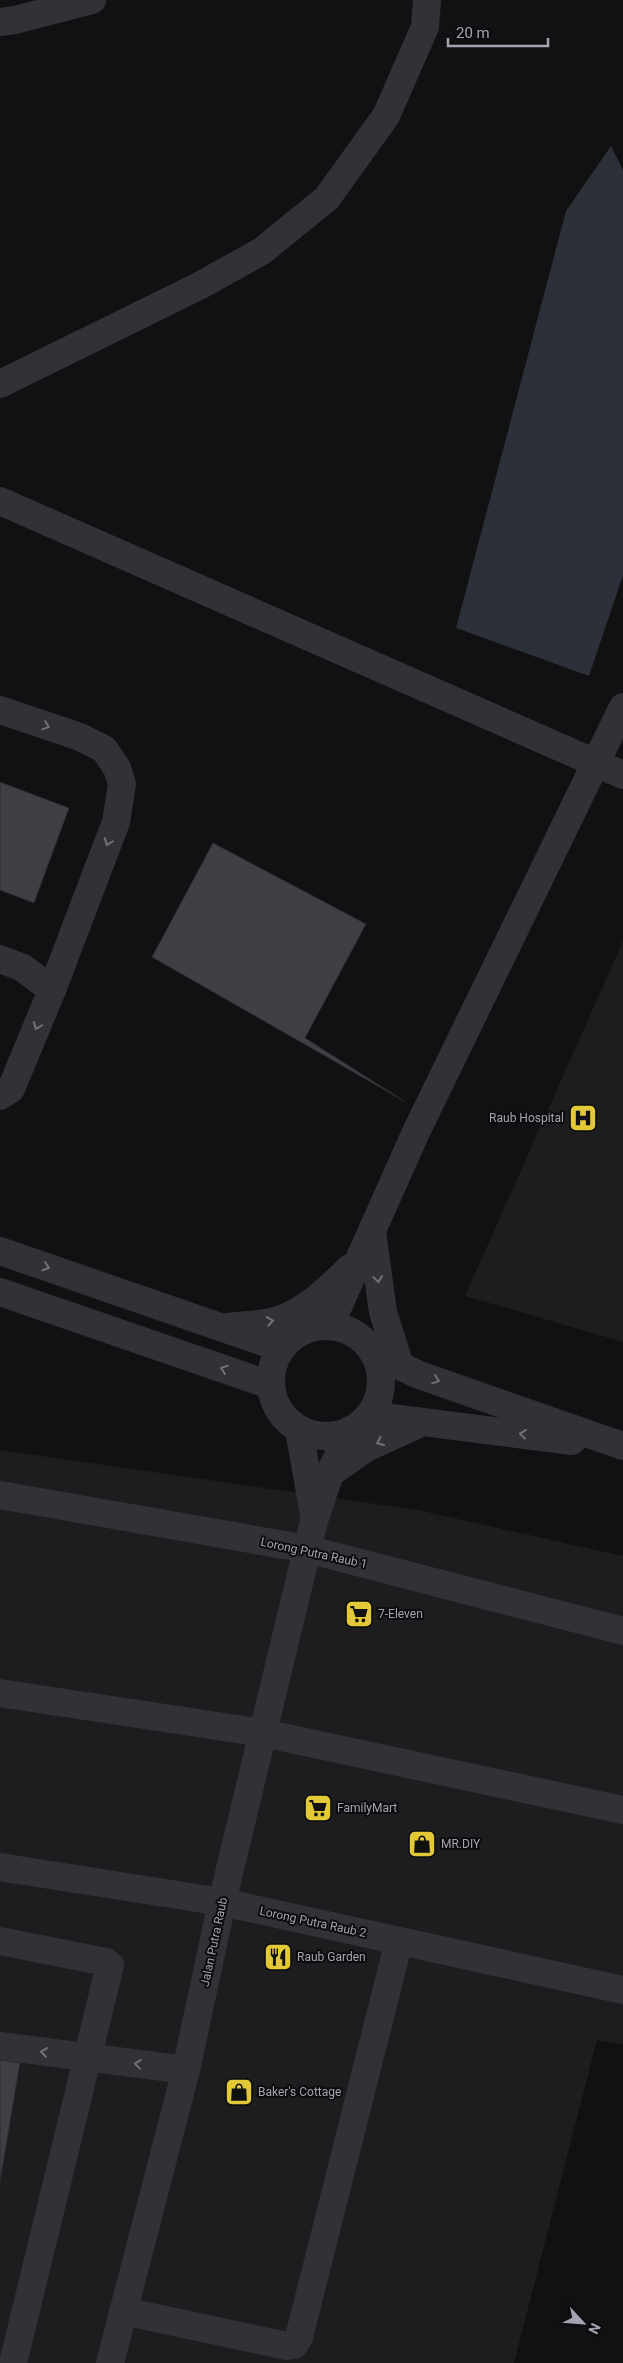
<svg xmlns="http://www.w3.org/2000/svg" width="623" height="2363" font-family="Roboto,sans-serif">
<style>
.built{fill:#1d1c1e}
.water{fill:#2c3038}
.building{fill:#403f45;stroke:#2b2a2d}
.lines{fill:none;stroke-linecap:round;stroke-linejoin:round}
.minor{stroke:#323236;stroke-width:28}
.oneway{stroke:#70717a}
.labels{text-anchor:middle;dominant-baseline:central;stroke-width:4;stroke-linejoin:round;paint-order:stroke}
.poi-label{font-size:12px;fill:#a3a4b1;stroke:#0c0b0d;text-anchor:start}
.street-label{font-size:12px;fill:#a3a4b1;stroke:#0c0b0d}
</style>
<rect width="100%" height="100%" fill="#111012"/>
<g class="built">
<path d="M623 941V1342L465 1296Z"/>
<path d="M0 1450 418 1510 623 1556V2045L597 2040 514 2363H0Z"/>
</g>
<path class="water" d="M611 146 623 170V575L589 676 456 628 566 211Z"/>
<g class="building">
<path d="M0 782 69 808 34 903 0 890Z"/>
<path d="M213 843 366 924 305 1038 404 1101 152 957Z"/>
<path d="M0 2060 20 2063 0 2182Z"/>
</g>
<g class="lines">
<g class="minor">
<path d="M0 22 15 20 92 0"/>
<path d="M0 384 199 286 262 251 327 198 386 116 425 27 427 0"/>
<path d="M0 501 623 775"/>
<path d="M0 710 80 737 104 749 117 768 122 784 116 822 52 990 11 1089 0 1096"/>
<path d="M0 959 23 968 52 990"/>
<path d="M372 1231 383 1312 400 1366"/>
<path d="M0 1251 281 1348"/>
<path d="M0 1292 270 1385"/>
<path d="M330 1325 416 1132 623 707"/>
<circle cx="326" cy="1381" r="55"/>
<path d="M228 1327C244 1325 263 1325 278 1320 307 1311 329 1288 350 1268"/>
<path d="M375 1354 419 1375 623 1446"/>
<path d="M365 1420 384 1417 572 1441"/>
<path d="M299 1430 314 1514"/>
<path d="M332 1472 366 1448 423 1422"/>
<path d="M0 1495 307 1549 623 1631"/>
<path d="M0 1693 263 1733 623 1810"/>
<path d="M0 1867 222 1902 623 1990"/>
<path d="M0 1941 106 1962 110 1965 13 2363"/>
<path d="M0 2046 186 2070"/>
<path d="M123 2311 287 2346 294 2345 299 2337 399 1941"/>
<path d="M110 2363 186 2070 222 1902 314 1521 330 1473 350 1430"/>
</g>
</g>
<defs><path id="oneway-chevron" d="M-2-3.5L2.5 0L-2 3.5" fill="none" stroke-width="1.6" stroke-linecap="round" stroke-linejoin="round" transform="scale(1.25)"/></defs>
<g class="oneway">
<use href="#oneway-chevron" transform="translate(46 726) rotate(19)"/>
<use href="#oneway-chevron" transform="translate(108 842) rotate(111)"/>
<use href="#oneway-chevron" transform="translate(37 1026) rotate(112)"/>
<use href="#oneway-chevron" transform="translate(46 1267) rotate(19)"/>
<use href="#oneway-chevron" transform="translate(378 1279) rotate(82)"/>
<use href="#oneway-chevron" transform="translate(270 1321) rotate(-9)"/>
<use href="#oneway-chevron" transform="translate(224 1369) rotate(-161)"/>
<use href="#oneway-chevron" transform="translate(436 1380) rotate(19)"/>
<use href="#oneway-chevron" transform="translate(523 1434) rotate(-173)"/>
<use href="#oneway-chevron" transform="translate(380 1442) rotate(156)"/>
<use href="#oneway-chevron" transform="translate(44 2052) rotate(-172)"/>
<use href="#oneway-chevron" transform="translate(138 2064) rotate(-173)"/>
</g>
<defs>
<g id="hospital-square" transform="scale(1.4375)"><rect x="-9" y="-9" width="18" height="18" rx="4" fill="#e3c937" stroke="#0c0b0d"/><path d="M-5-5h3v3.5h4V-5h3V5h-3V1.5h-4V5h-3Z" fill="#111"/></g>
<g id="supermarket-square" transform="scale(1.4375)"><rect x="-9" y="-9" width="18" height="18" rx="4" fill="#e3c937" stroke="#0c0b0d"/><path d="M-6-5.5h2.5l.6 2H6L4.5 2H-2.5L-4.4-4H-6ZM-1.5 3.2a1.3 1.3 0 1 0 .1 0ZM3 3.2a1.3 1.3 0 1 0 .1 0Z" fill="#111"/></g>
<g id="shop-square" transform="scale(1.4375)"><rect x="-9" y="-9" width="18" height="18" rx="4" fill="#e3c937" stroke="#0c0b0d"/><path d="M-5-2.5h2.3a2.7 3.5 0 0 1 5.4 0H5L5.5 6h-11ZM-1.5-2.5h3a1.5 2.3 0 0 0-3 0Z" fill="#111"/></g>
<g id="restaurant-square" transform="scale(1.4375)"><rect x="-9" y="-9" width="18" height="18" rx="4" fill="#e3c937" stroke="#0c0b0d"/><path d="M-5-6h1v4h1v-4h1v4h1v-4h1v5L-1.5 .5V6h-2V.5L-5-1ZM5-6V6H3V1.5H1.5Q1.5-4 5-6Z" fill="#111"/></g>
</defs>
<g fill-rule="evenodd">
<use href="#hospital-square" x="583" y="1118"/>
<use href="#supermarket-square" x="359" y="1614"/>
<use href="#supermarket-square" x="318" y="1808"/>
<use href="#shop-square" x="422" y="1844"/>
<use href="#restaurant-square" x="278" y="1957"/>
<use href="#shop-square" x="239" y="2092"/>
</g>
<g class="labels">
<g class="poi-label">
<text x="564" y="1118" text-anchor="end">Raub Hospital</text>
<text x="378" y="1614">7-Eleven</text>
<text x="337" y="1808">FamilyMart</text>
<text x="441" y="1844">MR.DIY</text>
<text x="297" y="1957">Raub Garden</text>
<text x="258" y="2092">Baker's Cottage</text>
</g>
<g class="street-label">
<text transform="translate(314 1553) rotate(12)">Lorong Putra Raub 1</text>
<text transform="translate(313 1922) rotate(12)">Lorong Putra Raub 2</text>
<text transform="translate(214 1942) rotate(-78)">Jalan Putra Raub</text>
</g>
</g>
<g transform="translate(583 2323) rotate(116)" stroke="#0c0b0d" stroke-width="4" paint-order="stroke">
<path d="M0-4L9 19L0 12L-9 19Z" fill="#a3a4b1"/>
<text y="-8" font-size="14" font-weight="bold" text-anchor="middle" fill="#a3a4b1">N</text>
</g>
<path d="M448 38v8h100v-8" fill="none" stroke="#a3a4b1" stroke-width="2.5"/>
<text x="456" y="38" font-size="15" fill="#a3a4b1" stroke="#0c0b0d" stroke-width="4" paint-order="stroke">20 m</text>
</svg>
